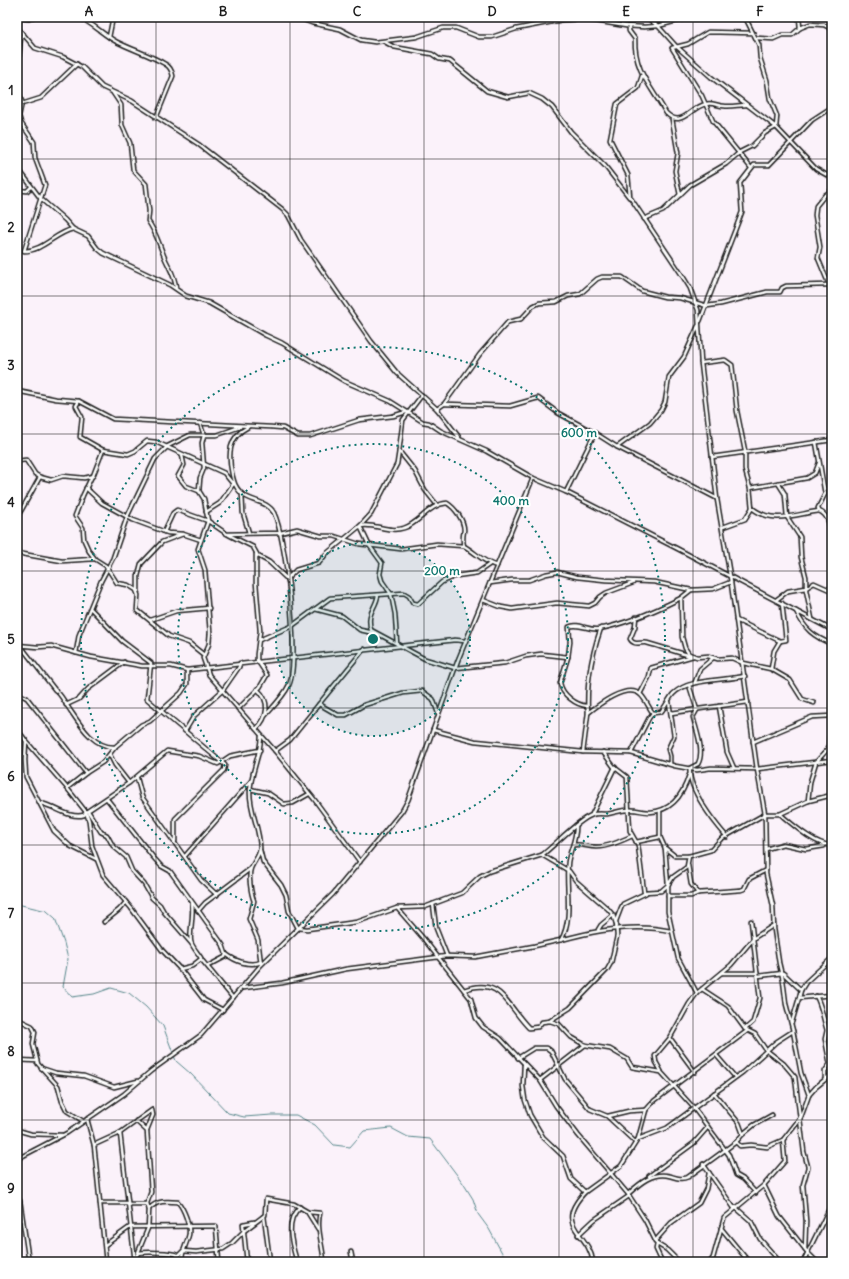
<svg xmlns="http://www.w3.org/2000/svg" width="849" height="1279" font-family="Delius,sans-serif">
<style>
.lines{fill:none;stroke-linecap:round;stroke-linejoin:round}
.stream{stroke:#56878a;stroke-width:1}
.minor-casing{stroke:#1c1c1c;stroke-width:5.5}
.minor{stroke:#fff;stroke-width:2.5}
.grid{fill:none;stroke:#1c1c1c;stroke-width:1;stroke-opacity:0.55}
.ring{fill:none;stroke:#0f766e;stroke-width:2;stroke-dasharray:2 4}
.centre{fill:#0f766e;stroke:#fff;stroke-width:2}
.ring-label{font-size:12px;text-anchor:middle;font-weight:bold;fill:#0f766e;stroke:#fff;stroke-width:4;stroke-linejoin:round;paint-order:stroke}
.neatline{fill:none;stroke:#1c1c1c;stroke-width:1.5}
.grid-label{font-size:13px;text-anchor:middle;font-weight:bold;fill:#1c1c1c}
</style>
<rect width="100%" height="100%" fill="#fbf2fa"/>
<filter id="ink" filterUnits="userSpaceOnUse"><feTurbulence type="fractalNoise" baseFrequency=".025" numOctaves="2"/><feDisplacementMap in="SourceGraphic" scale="8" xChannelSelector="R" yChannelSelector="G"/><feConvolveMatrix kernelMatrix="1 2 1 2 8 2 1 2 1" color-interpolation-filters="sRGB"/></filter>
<g filter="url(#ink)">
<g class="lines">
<path class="stream" d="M17 904 47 911 55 918 64 943 68 959 63 987 72 997 94 994 111 988 129 993 146 1007 163 1026 176 1061 191 1074 228 1113 244 1117 272 1115H296L315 1125 334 1145 350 1147 364 1131 391 1128 408 1137 430 1139 463 1183 473 1199 478 1214 489 1229 507 1262"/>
<g class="minor-casing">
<g id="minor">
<path d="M78 17C93 23 103 35 117 42 133 50 150 55 165 64 169 66 172 71 173 76L156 118"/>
<path d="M296 17 312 23 340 29 361 40 375 42 416 37 443 28H456L479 37H492L516 29 562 20 584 19 626 26 644 27 658 26 691 17"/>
<path d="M646 17 658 26 676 46 711 77 776 127 816 169 832 178"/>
<path d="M799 17 800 28"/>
<path d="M17 18 29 19 33 17"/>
<path d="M629 26V31L635 39C634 71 651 86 666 113 682 129 690 107 706 104 712 102 718 106 724 106 731 107 739 105 746 105"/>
<path d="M17 27 35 48 63 57 82 67 102 87 132 101 198 144 282 209 288 215 301 240 371 341 397 373 437 409 459 437"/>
<path d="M17 34 21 36"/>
<path d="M109 37 113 17"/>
<path d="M756 38 773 39 782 35H792L800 28 810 24 824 25 832 29"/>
<path d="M385 42 394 47 432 54 439 59 450 61 487 91 508 97 529 93 542 99 552 107 571 132 605 166 629 197"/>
<path d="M17 78 21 36 24 35"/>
<path d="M17 88 22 102 19 116 21 123 34 142 35 158 45 185 24 251C43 251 55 233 73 229"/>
<path d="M113 93 121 105 122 125 130 143 133 170 146 184 149 211 148 221C157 234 158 242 164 256 169 268 175 275 176 288"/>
<path d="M22 104 41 98 77 64"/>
<path d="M672 119 678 153 675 171 680 195"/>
<path d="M17 167 41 199 65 220 73 229 88 236 97 248 103 253 170 285 186 296 209 303 265 335 282 343 344 381 390 401 423 422 429 423 441 431 486 451 533 478 566 492 676 548 832 630"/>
<path d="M751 168 713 121 702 96 672 48 688 44 708 32 753 33"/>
<path d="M17 190 27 191 31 187"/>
<path d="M832 190 825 195 816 206 815 215 820 247 818 258 832 292"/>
<path d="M644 219 663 211 690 185 726 164 740 152 752 146 765 133 776 127 777 116 770 99 767 80 760 58 759 45 745 17"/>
<path d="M700 321 742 212 740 183 754 165H769L812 120 832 107"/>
<path d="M701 363 725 360 732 365 737 411 745 451V470L750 488"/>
<path d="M17 391 56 399 79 401 113 419 271 427 283 428 298 436H310L359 420 393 416 406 412"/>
<path d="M422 395 403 420 399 451 415 471 425 490 437 505"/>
<path d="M79 401 76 406 82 417 80 437 103 450"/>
<path d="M445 404 510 406 538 398 558 413 595 433"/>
<path d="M437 409 444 404 480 354 508 322 521 319 533 306 539 303 556 302 568 296 580 294 597 279 602 277H622L642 291 665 297 680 298 707 306 721 304 767 292H780L782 288 786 286 828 285"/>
<path d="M200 423 204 435 202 443 204 468 200 478 199 491 204 499 208 521 198 549 205 570 210 632 209 644 203 658 209 675 275 751 290 740 319 704 338 715H346L364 705 403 693 422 691 433 699 438 713"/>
<path d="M248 427C228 437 228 455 232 474 234 482 235 487 241 493 250 502 267 500 274 513 286 538 300 659 289 685 284 696 273 707 265 716"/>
<path d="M816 442 825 494 818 508 819 511C831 516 829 529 832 540"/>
<path d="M617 447 650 423 661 410 665 402 669 377 684 357 698 326"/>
<path d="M182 455 184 465 178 476 186 486 199 491"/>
<path d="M712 457 832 440"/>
<path d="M17 461 26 460 35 474 40 477"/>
<path d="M92 476 83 495 75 516 83 528 84 540 89 551 95 559 106 566 117 583 128 585 136 590 138 595 137 610 169 636 189 643 204 655"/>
<path d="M86 488 102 503 133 520 168 533 183 534 201 540"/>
<path d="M566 492 595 433 617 447 716 498"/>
<path d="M242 494 243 513 249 533"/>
<path d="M752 508 750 488 778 483"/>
<path d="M206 512 220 503 234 483"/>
<path d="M17 518 40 477 51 480 63 476 84 478 93 476 103 450 128 454 135 451 147 441 156 442 224 473 233 484"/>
<path d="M723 527 745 519 752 508C773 525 796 514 819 511"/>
<path d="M164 532 173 513 177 510 208 521 227 534 280 533 297 529 321 536H334L359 544 401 549 437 544 464 546"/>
<path d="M229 535 253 547 258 556 269 562 287 579 296 570 319 563 326 554 360 526 371 514 397 464 399 451"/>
<path d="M17 553 62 561 94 559"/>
<path d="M490 583 512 580H529L546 574 557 572 577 577 605 580 654 582 691 590 713 589 731 582"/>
<path d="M691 590 681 598 682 637 685 648 689 654 697 657 708 656 718 659 732 658 743 663 771 669 790 680 802 699 814 703"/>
<path d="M138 591V576L141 564 162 542 183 534"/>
<path d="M378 595C376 609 366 612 371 630L425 659 455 668 505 663 526 656 541 654 568 657 570 642 569 627C578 622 589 631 599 629 626 624 657 610 681 598"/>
<path d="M483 600 501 607 512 609 557 603 589 606 595 603 600 597 606 593 633 583"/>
<path d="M776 600 788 591 806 588 814 583 832 591"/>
<path d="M91 609 122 641 151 663 147 699 225 765 224 770 175 819V841"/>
<path d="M315 609 342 616 360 630 374 633"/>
<path d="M796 611C804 629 814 637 832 644"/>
<path d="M636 617 635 627 630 639C634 646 640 642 647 643 662 647 676 652 691 656"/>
<path d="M812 619 806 590V577L801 557 800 537 787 517 785 494 778 483 807 478 815 473 819 463"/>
<path d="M150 620 176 611 209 608"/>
<path d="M736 620 780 641 786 640 782 603"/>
<path d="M259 640 292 626 330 598 404 593 409 596 413 603 418 604 442 582 456 576 477 573 490 564"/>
<path d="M397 644 395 614 391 594 382 581 380 574 382 563 369 545 360 526C376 523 388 533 404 528 420 523 429 504 447 503 455 508 464 520 464 530 463 536 462 540 464 546 475 552 484 563 497 566"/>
<path d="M17 645 38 647 51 646 91 657 142 666H171L187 670 455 640 465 641"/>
<path d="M20 645 55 690C61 694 63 700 68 707 79 723 93 748 115 747"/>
<path d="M76 653 79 635 101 581 113 558 127 517 155 459 168 446 190 435H217L240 427"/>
<path d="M568 657 560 683C562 695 576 705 587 706"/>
<path d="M771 669 774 651 780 641"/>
<path d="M695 682 700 669 713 658"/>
<path d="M689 685 697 710 693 717C696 730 705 751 698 764L690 768C687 788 714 822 727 837"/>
<path d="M17 693 27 698 86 773 67 788 86 812 89 821 92 846 103 875 131 908 162 950 180 969 204 1000 223 1010"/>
<path d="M640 694 649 677 651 668 693 656"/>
<path d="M669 702 674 736 668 749 670 756V764"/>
<path d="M319 704 364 649"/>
<path d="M66 705 79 699 88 689 124 662"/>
<path d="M719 706 727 752 734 768"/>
<path d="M238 709 260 687 267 675 257 660V654L260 631 256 583V554"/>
<path d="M588 713C586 685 592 654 601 628"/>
<path d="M671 713 748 702"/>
<path d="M17 729 26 741 25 760 26 777 54 831 70 846 96 859"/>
<path d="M256 729C268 718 271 701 257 689"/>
<path d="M433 730 475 741 583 752 631 753 675 766 697 770 711 768 757 769 832 760"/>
<path d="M185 731 194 716 223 690 239 667 240 663"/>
<path d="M261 736C261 755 250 773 250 793 250 812 260 829 260 848 260 855 254 861 251 868 248 875 251 894 254 901L249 919 258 940 261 964"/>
<path d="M26 741 67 788"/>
<path d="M753 742 812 717 832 716"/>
<path d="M275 751 314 799 360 862"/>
<path d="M583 752 588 713C598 705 627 682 641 695 646 700 649 708 653 713"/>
<path d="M603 752 614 767 627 777 630 831 638 845 644 892 661 891 668 885 665 848"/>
<path d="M631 753 649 718 653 713 661 712C665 707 669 699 673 694 689 678 723 681 745 676"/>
<path d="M86 773 103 762 116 746 141 725 150 721 181 693 187 684V670"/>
<path d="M137 778 142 797 201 880 217 895"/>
<path d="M129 783 167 751 199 756 218 764 230 756 260 750"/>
<path d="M250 789 268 793 284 804 293 803 309 794"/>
<path d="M107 799 153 857 161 866 170 871 223 945 226 954 225 957 208 966"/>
<path d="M808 801 832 795"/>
<path d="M41 803C56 807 70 819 84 815L86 812 129 783 115 765 110 755"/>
<path d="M88 811 101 832 107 835 113 846 126 857 132 871 144 884 152 898 160 905 164 912 191 943"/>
<path d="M660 811V837L665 848 675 856H689L711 850 721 839 765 814H780L808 801 810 782 816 762 828 749 832 717"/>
<path d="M592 814 615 767"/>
<path d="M780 814C792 824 816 846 832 845"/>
<path d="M636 842 660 837"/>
<path d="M574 845C582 844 588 847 596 847 608 847 621 841 632 836"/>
<path d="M766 849 783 844 806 849 824 846"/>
<path d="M260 850 263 862 281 885 286 895 289 911 298 928 307 929 357 922 397 908 425 907 462 893 480 876 490 871 542 855 569 871 576 881 608 909 613 915 617 926"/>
<path d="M542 855C555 845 579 819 592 815 596 813 603 814 607 814 614 813 621 810 628 810 635 809 643 812 650 812 671 811 683 795 689 775"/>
<path d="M185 856 251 781"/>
<path d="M689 856 687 867 673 877 668 885V912L678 958 697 993"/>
<path d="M688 865 691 884 698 893"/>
<path d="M668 896H691L698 893 741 890 744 889 749 879 766 870"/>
<path d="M192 903C194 916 189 933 191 942 193 948 198 953 201 958"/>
<path d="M433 904 436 928 447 956"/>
<path d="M397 908 423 938 471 999 476 1018 483 1027 500 1038 540 1080 556 1106 578 1135 628 1194 645 1220 657 1244 656 1249 662 1262"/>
<path d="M198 911 205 903 250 869"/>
<path d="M104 922 119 910 126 902"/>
<path d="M598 930 601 925 613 915"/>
<path d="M561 940C596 930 635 923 671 931"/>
<path d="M226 954C235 961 250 967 261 962"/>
<path d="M180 969 192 966 201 959 233 998"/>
<path d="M722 973H757"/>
<path d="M758 976 783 973 801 990 806 982 832 958"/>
<path d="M243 988 282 983 346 969 400 962 447 956 475 957 534 946 561 940C574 918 565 886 568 862 570 849 577 839 576 825"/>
<path d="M702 989 728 1006 745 1029 755 1034 766 1050 784 1064 795 1077 804 1152 808 1167 803 1185 806 1221 805 1249"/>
<path d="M464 990C501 976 507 1006 529 1028L538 1027 542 1022 550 1021 559 1024 571 1037 585 1045 610 1049 627 1059 632 1067 661 1072 693 1107 729 1155 736 1175 743 1179 756 1193"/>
<path d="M816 996C822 1006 823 1019 827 1030L832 1029"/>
<path d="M799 998 801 990"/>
<path d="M17 1019 32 1026 35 1032 33 1044 38 1064 58 1086 62 1101 67 1111 83 1121"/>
<path d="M551 1020 570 1008 607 970 611 963 617 936 616 921 621 908 623 904 646 893"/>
<path d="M792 1022 799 998 832 995"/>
<path d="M745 1029 753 1022 760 998 751 921"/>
<path d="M793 1031 801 1073 809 1095"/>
<path d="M670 1038 695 1072"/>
<path d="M716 1055 735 1077"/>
<path d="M518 1058 534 1048H547L551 1051 565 1079 590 1109 607 1116 635 1142"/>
<path d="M17 1060 37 1061"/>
<path d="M524 1065 523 1086 525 1100 530 1115 543 1137 563 1156 571 1179 585 1192C552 1227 589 1231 593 1262"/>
<path d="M41 1068 56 1073 84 1076 114 1087 138 1081"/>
<path d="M661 1071 656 1062 655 1056 670 1038 689 1004 697 993 731 965 754 938 774 925"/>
<path d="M825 1079V1071L830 1064 825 1039 827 1030"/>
<path d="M540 1080 585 1045"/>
<path d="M714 1093 739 1123 743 1134 736 1142"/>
<path d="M608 1116 629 1111 646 1110"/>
<path d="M87 1119 94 1145 106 1262"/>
<path d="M17 1130 31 1134 62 1135"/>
<path d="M120 1133 135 1262"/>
<path d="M743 1134 754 1125 772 1115"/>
<path d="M638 1139 646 1110 654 1101 747 1031"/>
<path d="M783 1140 785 1161 764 1185 779 1216 808 1253 817 1262"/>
<path d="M94 1145 120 1133 152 1110 153 1115 147 1130"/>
<path d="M17 1159 67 1133 124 1094 151 1071 201 1035 261 965 333 894 402 811 408 800 458 660 533 478"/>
<path d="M703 1164 734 1208"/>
<path d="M649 1176 694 1143 708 1127"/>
<path d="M585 1192 621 1166 638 1139 667 1128 743 1072 776 1042 793 1031 786 1004 783 980 779 963 774 929 773 906 766 874 765 814 757 769 730 576 717 499 701 363 698 310 690 288 682 275 630 197 628 175 610 139 617 104 638 88 642 76"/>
<path d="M628 1194C639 1184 653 1171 670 1176 677 1178 681 1180 688 1177L736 1142 740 1146 751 1145 767 1147 783 1140 801 1117 809 1095 816 1087 832 1074"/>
<path d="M17 1196 20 1201 29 1262"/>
<path d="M100 1203H128"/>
<path d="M128 1204H147"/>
<path d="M735 1207 751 1221 760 1239 780 1262"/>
<path d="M149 1209C157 1200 167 1201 178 1202 184 1209 190 1225 189 1234 187 1244 181 1252 182 1262"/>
<path d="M308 1213 318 1229"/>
<path d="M264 1216 270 1262"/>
<path d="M721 1228 749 1262"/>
<path d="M578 1235 594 1220 629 1196"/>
<path d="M655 1241 671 1223 699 1203 706 1189 709 1173"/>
<path d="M657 1244 667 1250 679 1262"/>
<path d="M105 1245 130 1227 216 1226 219 1262"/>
<path d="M351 1252 353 1262"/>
<path d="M138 1253C144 1252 172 1252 177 1255 178 1255 181 1259 182 1260"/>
<path d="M135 1260 148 1228 149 1210 147 1203 151 1192 147 1131 136 1121"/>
<path d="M172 1262 183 1251 196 1252 223 1249 232 1243 244 1231 265 1215 266 1199 294 1204 308 1212 320 1213C316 1228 323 1246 324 1262"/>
<path d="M247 1262 243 1224 254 1222"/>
<path d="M297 1262C292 1245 284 1220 300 1207"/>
<path d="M710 1262 713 1258 724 1218 764 1185"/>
<path d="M803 1262 832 1203"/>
</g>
</g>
<use href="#minor" class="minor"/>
</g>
</g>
<path class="grid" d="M156 17V1262M290 17V1262M424 17V1262M559 17V1262M693 17V1262M17 159H832M17 296H832M17 434H832M17 571H832M17 708H832M17 845H832M17 983H832M17 1120H832"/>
<circle cx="373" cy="639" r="97" fill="#0f766e" fill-opacity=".12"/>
<g class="ring">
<circle cx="373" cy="639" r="97"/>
<circle cx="373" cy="639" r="195"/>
<circle cx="373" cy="639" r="292"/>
</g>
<circle cx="373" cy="639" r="6" class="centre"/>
<g class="ring-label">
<text x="579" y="437">600 m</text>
<text x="511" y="505">400 m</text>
<text x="442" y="575">200 m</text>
</g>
<rect width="849" height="1279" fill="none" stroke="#fff" stroke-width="44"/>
<rect x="22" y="22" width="805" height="1235" class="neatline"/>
<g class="grid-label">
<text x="89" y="16">A</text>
<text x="223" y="16">B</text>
<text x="357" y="16">C</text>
<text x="492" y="16">D</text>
<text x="626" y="16">E</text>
<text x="760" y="16">F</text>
<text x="11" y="95">1</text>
<text x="11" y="232">2</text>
<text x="11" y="370">3</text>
<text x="11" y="507">4</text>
<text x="11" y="644">5</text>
<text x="11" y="781">6</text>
<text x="11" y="918">7</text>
<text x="11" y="1056">8</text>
<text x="11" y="1193">9</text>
</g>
</svg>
